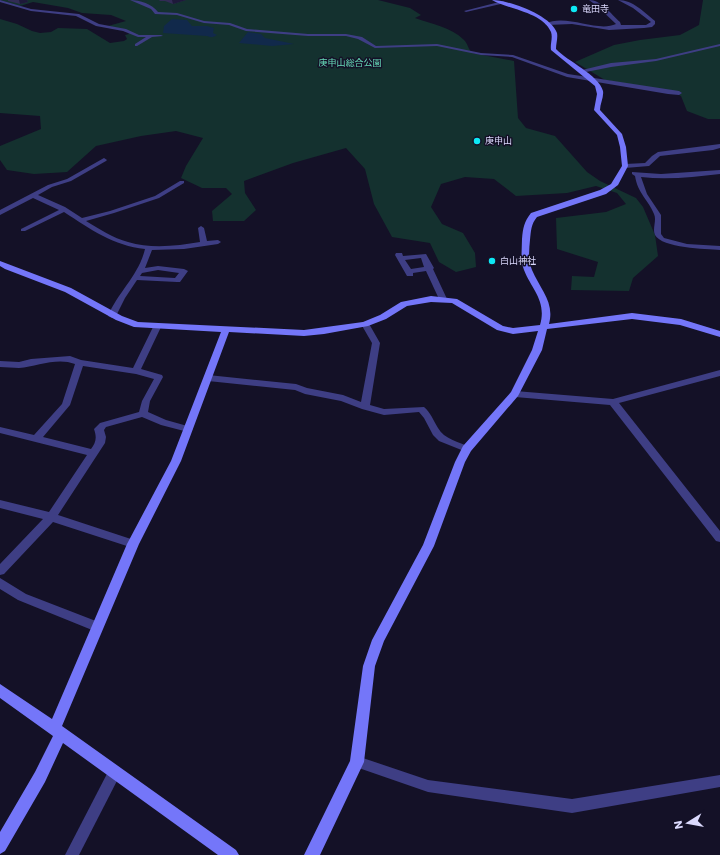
<svg xmlns="http://www.w3.org/2000/svg" width="720" height="855" font-family="Poppins,'Noto Sans JP',sans-serif">
<style>
.green{fill:#14312f}
.water{fill:#11294b}
.lines{fill:none;stroke-linecap:round;stroke-linejoin:round}
.street{fill:#3e3e84;fill-rule:evenodd}
.secondary{fill:#7476f9;fill-rule:evenodd}
.wall{fill:#312b54}
.shaded-wall{fill:#1e193a}
.poi-dot{fill:#0de8f5;stroke:#141127;stroke-width:1.5}
.labels{text-anchor:middle;dominant-baseline:central;stroke-width:3;stroke-linejoin:round;paint-order:stroke}
.far-poi-label{font-size:9px;fill:#dbd9fd;stroke:#141127;text-anchor:start}
.far-park-label{font-size:9px;fill:#67dbb9;stroke:#141127}
</style>
<rect width="100%" height="100%" fill="#141127"/>
<g class="green">
<path d="M0 0H378L410 8 421 15 415 18C432 24 451 27 464 40 468 44 468 49 472 53L514 61 518 118 526 128 555 136 587 172 600 181 636 198 643 207 655 235 658 256 633 278 629 291 571 290 572 276 594 277 598 262 557 249 556 218 606 212 626 204 617 193 596 186 567 193 516 196 494 179 465 177 441 184 431 207 442 224 463 233 475 253 476 267 456 272 439 262 430 243 392 237 374 204 365 169 346 148 293 163 244 181 245 193 256 210 244 221H213L212 211 232 194 226 188H202L181 178 186 166 203 138 176 131 141 136 96 146 67 172 34 174 7 170 0 160V146L41 129 40 116 0 113V19L17 24 32 31 40 33 51 32 58 28 87 29 110 43 124 41 127 39 125 35 129 34 126 30 108 26 126 21 111 15 82 13 68 8 33 2 20 6Z"/>
<path d="M703 0H720V119H708L687 111 681 96 672 91 605 80 575 62 614 45 640 40 680 35 699 25Z"/>
</g>
<g class="water">
<path d="M172 19 187 20 192 26H207L214 28 213 33 217 35C214 37 211 38 207 36L163 33 164 26Z"/>
<path d="M248 32 261 34 265 38 294 44 272 46 239 43Z"/>
</g>
<g class="lines">
<g class="street">
<path d="M0 0 31 9 79 14 99 24 126 29 139 35H161L163 36 152 37 137 46H135V44L146 37H138L123 31 96 26 76 16 31 11 0 2Z"/>
<path d="M130 0C140 0 152 4 158 12L177 13 204 21 230 23 247 29 308 34H346L362 37 376 46 437 44 481 53 513 55 568 74 679 91 682 93 679 95 668 94 567 77 512 57 481 55 437 46 375 48 358 39 346 36H308L246 31 229 25 204 23 177 15 155 14 151 9Z"/>
<path d="M589 0C601 0 611 14 620 22L621 25H646L651 22 633 8 618 0C633 0 644 12 655 21V24L652 27 644 28 609 30 572 24 547 25 545 24C566 13 597 33 616 24L597 6Z"/>
<path d="M503 1 505 3 466 12 464 11Z"/>
<path d="M720 44V46L656 61 611 67 581 73 578 71 611 63 656 59Z"/>
<path d="M720 144V148L713 150 660 156 649 166 625 168 622 166 625 164 645 163 652 156 658 152Z"/>
<path d="M104 158 107 160 106 161 71 181 52 187 38 195 65 207 82 218 110 211 155 196 180 181H184V183L159 198 114 213 86 221C99 229 113 238 128 242 151 249 177 246 200 242L198 228 201 226 204 228 207 241 218 240 221 242 218 244 184 249 152 250 145 268 158 266 184 269 188 271 180 282H177L137 280 125 298 116 316 112 318 108 316C118 292 139 275 145 249 114 246 90 229 64 212L25 231H21V229L59 210 33 198 0 215V210L48 185 67 179ZM158 270 179 273 175 278 140 276 142 273Z"/>
<path d="M720 170V174C694 177 667 180 641 177L647 194 661 215V234L664 238 687 244 720 246V250C706 249 662 248 655 235 652 229 657 220 654 214 648 199 638 194 635 176L632 174V172L661 174Z"/>
<path d="M396 253H402L403 256 426 254 434 268 433 269 447 299 446 301H440L439 299 426 271 413 273V276H407L395 255ZM421 258 424 267 411 269 405 260Z"/>
<path d="M362 322H368L380 343 370 405 384 409 424 407C431 413 433 420 438 428 444 439 459 442 470 447L472 449 470 451H464L439 441 433 435 424 418 419 412 384 415 362 409 341 401 305 394 295 390 208 381 204 378 208 375 296 384 307 388 343 395 361 402 372 343 361 324Z"/>
<path d="M154 325H157L161 327 141 369 162 375 163 377 150 401 148 412 166 420 191 427 193 429 188 432 161 425 142 417 106 427 104 430 106 437 105 443 58 515 137 541 138 544 137 547 133 548 53 522 4 574 0 575V564L43 519 0 508V500L49 512 87 455 0 433V427L34 435 62 404 75 364C58 357 37 366 19 368 13 368 6 367 0 367V361L19 362 31 359 70 356 81 360 133 368ZM83 366 136 374 154 379 142 401 139 412 100 423 94 429C97 438 96 442 91 449L43 437 70 405Z"/>
<path d="M720 370V376L619 403 720 531V542L716 541 610 405 515 397 511 394 515 391 613 399Z"/>
<path d="M0 578 26 594 101 623 103 627 101 631 97 632 18 600 0 589Z"/>
<path d="M357 756 428 780 572 799 720 775V787L572 813 428 792 353 766 351 762 353 758Z"/>
<path d="M115 767 120 768 121 773 79 855H65L110 768Z"/>
</g>
<path class="secondary" d="M492 0C508 0 551 15 557 33 558 38 556 44 556 49 567 61 599 75 603 91 604 97 600 104 600 110L622 134 626 147 628 166 618 185 606 194 537 217C531 224 531 231 530 240 529 250 528 260 532 270 540 289 555 302 549 324L632 313 681 319 720 331V337L680 325 632 319 547 329 542 350 518 396 471 451 465 462 434 546 384 641 375 666 364 762 320 855H304L350 761 363 666 372 640 423 545 455 462 463 446 511 392 532 350 538 331 513 334 497 330 452 303 431 302 407 306 386 319 368 326 324 334 304 336 229 332 181 461 139 544 62 726 236 850 239 855H218L63 743 45 782 5 851 0 854V832L35 772 53 736 0 698V684L52 719 127 544 171 461 221 332 134 327 116 320 65 292 5 269 0 266V261L71 288 122 316 138 322 304 330 363 322 380 315 401 302 431 296 457 299 503 326 513 328 540 325C547 301 532 290 524 270 520 260 522 250 522 239 523 228 524 222 531 213L600 190 611 184 622 166 620 147 617 135 594 110 597 94 595 86 551 50C550 44 553 38 551 32 543 12 507 9 492 0Z"/>
</g>
<g class="wall">
<path d="M8 0H27L28 2 20 4 8 1Z"/>
<path d="M159 0H186L173 4 165 1H160Z"/>
</g>
<g class="shaded-wall">
<path d="M19 0H27L28 2 20 4Z"/>
<path d="M172 0H186L173 4Z"/>
</g>
<g class="poi-dot">
<circle cx="574" cy="9" r="4"/>
<circle cx="477" cy="141" r="4"/>
<circle cx="492" cy="261" r="4"/>
</g>
<g class="labels">
<g class="far-poi-label">
<text x="582" y="9">竜田寺</text>
<text x="485" y="141">庚申山</text>
<text x="500" y="261">白山神社</text>
</g>
<g class="far-park-label">
<text x="350" y="63">庚申山総合公園</text>
</g>
</g>
<g transform="translate(688 823) rotate(259)" stroke="#141127" stroke-width="3" paint-order="stroke">
<path d="M0-3L7 15L0 10L-7 15Z" fill="#dbd9fd"/>
<text y="-6" font-size="11" font-weight="bold" text-anchor="middle" fill="#dbd9fd">N</text>
</g>
</svg>
